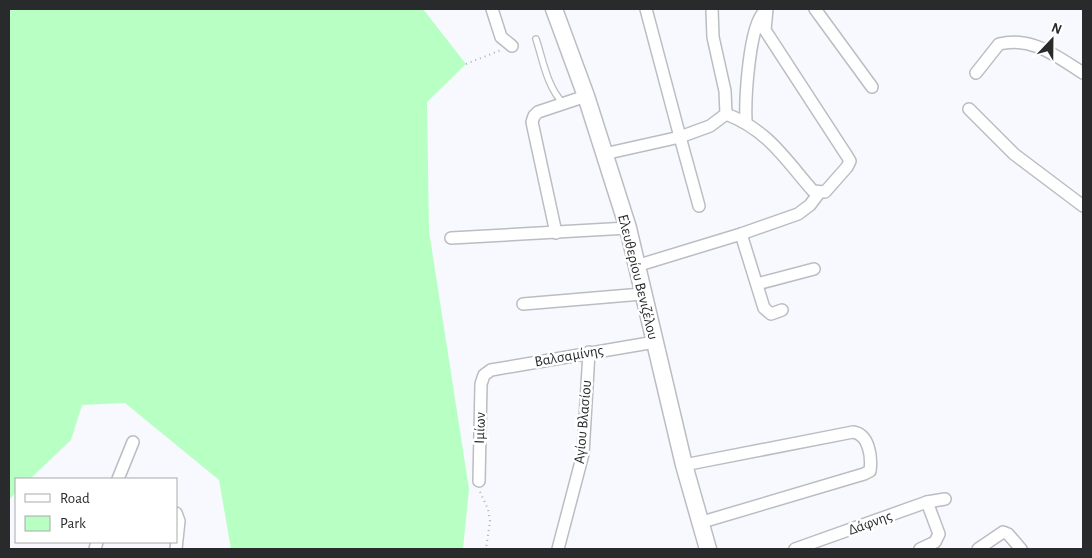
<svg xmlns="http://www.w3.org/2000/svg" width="1092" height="558" font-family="'Alegreya Sans',sans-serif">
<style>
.green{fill:#b8ffc3}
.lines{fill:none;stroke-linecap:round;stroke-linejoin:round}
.lane-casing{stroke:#babdc1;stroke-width:8}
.street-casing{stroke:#babdc1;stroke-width:14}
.secondary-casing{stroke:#babdc1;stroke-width:19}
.path{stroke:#aeafb3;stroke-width:2;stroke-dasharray:1 4;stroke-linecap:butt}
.lane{stroke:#fff;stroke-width:5.5}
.street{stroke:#fff;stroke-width:11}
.secondary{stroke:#fff;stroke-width:16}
.labels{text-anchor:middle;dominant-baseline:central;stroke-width:5;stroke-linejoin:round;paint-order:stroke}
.street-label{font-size:15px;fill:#292a2c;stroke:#fff}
</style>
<rect width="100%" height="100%" fill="#f7f9fe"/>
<path class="green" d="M9 9H423L466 64 427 102 429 231 469 489 463 549H231L219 480 125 403 82 405 71 440 30 479H16V492L9 500Z"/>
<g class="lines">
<g class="lane-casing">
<path id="lane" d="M536 39C543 60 547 87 563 103"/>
</g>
<g class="street-casing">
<g id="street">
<path d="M492 9 501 37 512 46"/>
<path d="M646 9 680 137 710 126 726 114 725 91 713 37 712 9"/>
<path d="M815 9 872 87"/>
<path d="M976 73 999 44C1032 36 1056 56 1083 73"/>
<path d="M969 109 1014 154 1083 206"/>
<path d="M726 114C768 130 785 159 813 191L825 192 847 167 850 161 847 156 765 30 767 9"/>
<path d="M746 121C745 99 749 26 764 12"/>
<path d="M604 154 680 137 699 206"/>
<path d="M556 233 532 122 534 116 538 112 586 96"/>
<path d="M741 234 764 308 771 314 782 310"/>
<path d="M451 238 628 228"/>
<path d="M636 266 741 234 798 214 810 205 819 193"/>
<path d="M757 284 814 269"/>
<path d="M523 304 642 294"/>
<path d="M684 465 853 432C869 434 872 457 870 471L864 474 699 523"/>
<path d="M118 479 133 442"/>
<path d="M479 481 481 384 484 375 491 370 655 342"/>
<path d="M95 549 97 542"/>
<path d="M176 549 179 521 176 513"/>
<path d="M558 549 583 454 589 352"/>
<path d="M795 549 927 502 945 499"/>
<path d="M920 549 935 542 939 534 927 502"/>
<path d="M978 549 1003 532 1008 534 1021 549"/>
</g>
</g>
<g class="secondary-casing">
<path id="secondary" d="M554 9 586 96 628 228 684 465 708 549"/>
</g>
<g class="path">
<path d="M466 64 501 50"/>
<path d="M480 492 488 509 490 521 486 549"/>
</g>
<use href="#lane" class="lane"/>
<use href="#street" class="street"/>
<use href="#secondary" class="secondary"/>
</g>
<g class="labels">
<g class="street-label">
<text transform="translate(638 277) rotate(76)">Ελευθερίου Βενιζέλου</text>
<text transform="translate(569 356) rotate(-10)">Βαλσαμίνης</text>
<text transform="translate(583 422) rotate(-85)">Αγίου Βλασίου</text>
<text transform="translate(480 428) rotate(-88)">Ιμίων</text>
<text transform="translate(870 523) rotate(-20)">Δάφνης</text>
</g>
</g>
<rect width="1092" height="558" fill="none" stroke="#292a2c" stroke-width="20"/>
<rect x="15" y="478" width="162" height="65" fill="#ffffff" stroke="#a9aaab"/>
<rect x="25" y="494" width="25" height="8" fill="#ffffff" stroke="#a9aaab"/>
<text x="60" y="503" font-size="15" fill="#292a2c">Road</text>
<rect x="25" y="516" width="25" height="15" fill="#b8ffc3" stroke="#a9aaab"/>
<text x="60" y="528" font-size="15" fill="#292a2c">Park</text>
<g transform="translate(1052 40) rotate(22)" stroke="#ffffff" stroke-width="4" paint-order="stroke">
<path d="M0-4L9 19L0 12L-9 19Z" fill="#292a2c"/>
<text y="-8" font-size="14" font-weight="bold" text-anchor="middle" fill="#292a2c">N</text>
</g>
</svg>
